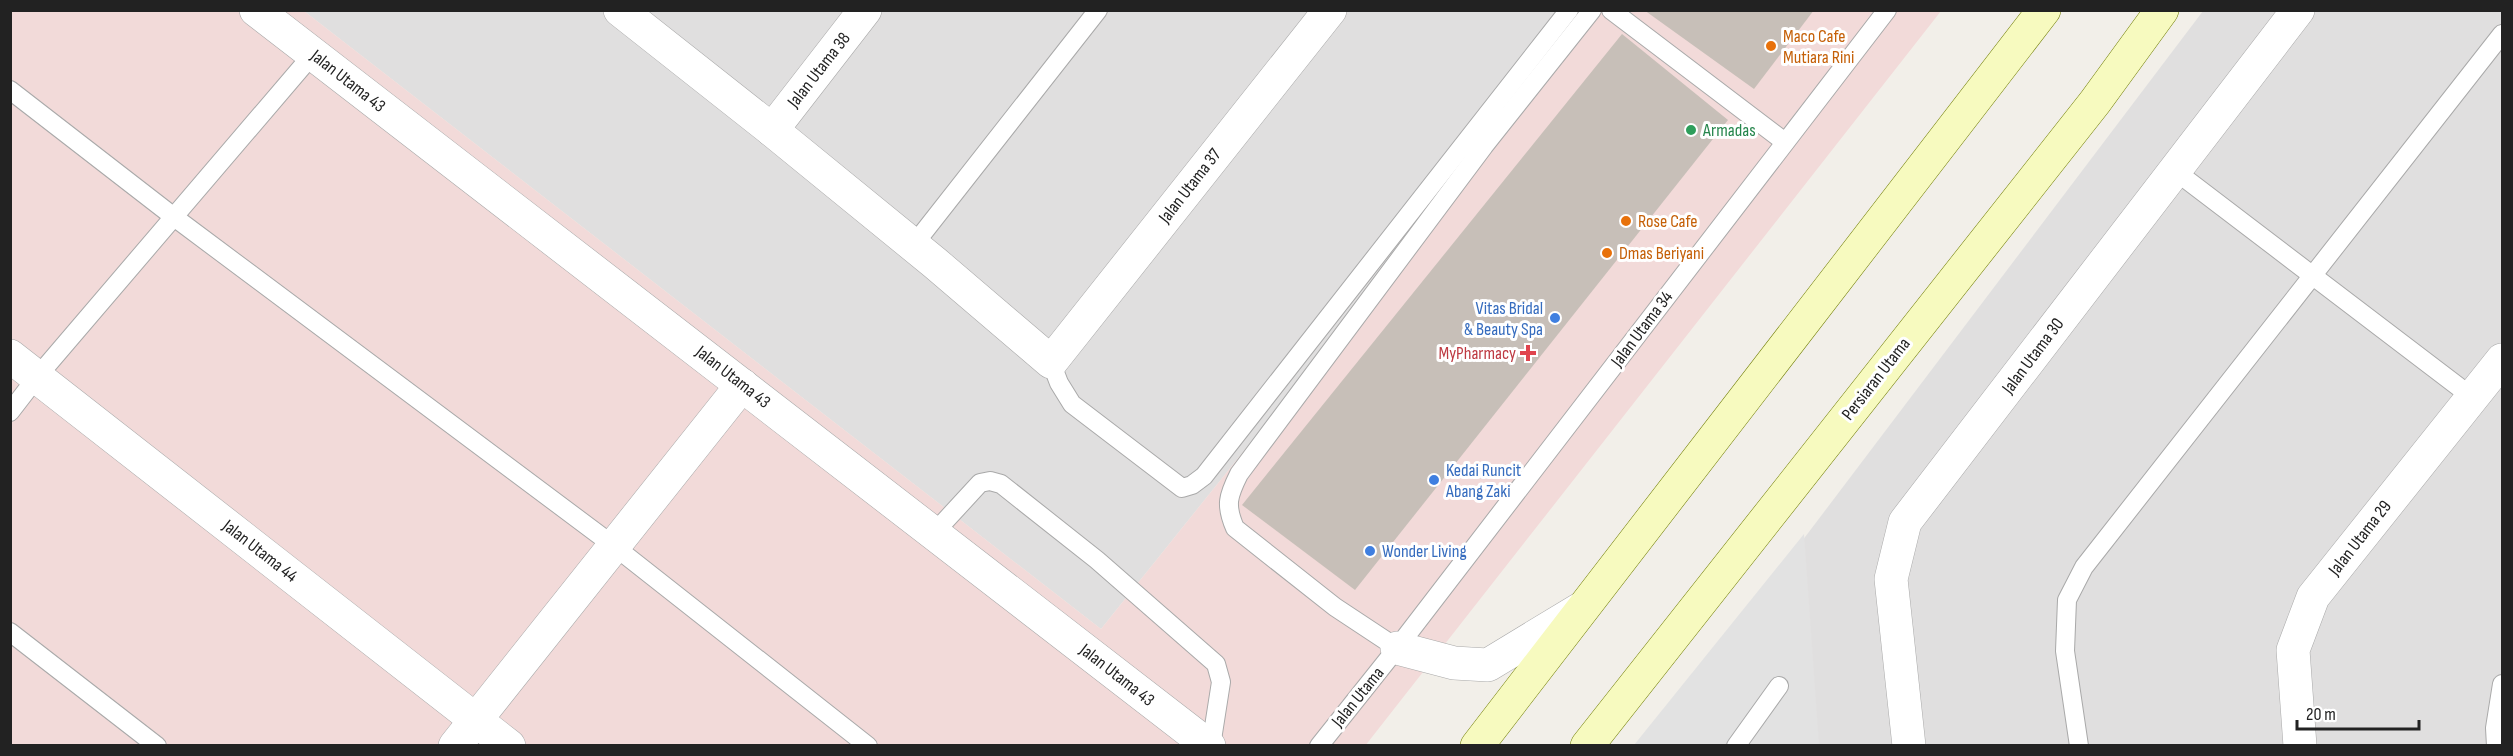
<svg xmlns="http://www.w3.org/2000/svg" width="2513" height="756" font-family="'Sofia Sans Condensed',sans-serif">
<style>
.residential{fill:#e0dfdf}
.commercial{fill:#f2dad9}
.parking{fill:#e2e2e2}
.building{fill:#c7bfb8}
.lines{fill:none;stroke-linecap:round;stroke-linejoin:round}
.lane-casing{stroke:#a9a9a9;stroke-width:20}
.street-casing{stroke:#a9a9a9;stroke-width:34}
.secondary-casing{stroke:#707d05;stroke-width:34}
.lane{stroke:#fff;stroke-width:18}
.street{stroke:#fff;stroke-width:33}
.secondary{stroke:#f7fabf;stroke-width:33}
.food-dot{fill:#e8710a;stroke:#fff;stroke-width:2}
.leisure-dot{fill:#2e9e5b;stroke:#fff;stroke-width:2}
.shop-dot{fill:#3f7fe0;stroke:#fff;stroke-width:2}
.health-dot{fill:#e0444e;stroke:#fff;stroke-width:2}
.labels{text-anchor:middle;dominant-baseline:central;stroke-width:6;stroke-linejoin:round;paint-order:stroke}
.food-label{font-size:18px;fill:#c56008;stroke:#fff;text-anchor:start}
.street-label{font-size:18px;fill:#222;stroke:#fff}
.leisure-label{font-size:18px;fill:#27864d;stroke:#fff;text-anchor:start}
.shop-label{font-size:18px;fill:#366cbe;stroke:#fff;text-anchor:start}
.health-label{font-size:18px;fill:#be3a42;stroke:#fff;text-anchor:end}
</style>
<rect width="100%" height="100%" fill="#f2efe9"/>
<g class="residential">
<path d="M304 11H1597L1101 629Z"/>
<path d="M2203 11H2502V745L1647 746Z"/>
</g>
<path class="commercial" d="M10 11H304L1101 629 1597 11H1941L1365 746 11 745Z"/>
<path class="parking" d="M1804 534 1819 745H1634Z"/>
<g class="building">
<path d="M1644 10H1814L1754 89Z"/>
<path d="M1622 34 1728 120 1355 590 1242 505Z"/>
</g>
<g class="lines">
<g class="lane-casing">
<g id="lane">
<path d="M1611 10 1785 142"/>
<path d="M10 90 174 217 614 546 868 746"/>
<path d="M2174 170 2472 397"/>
<path d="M912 247 1098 10"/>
<path d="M1051 362 1059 383 1072 404 1182 488 1192 485 1204 476 1569 10"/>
<path d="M10 412 37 377 313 54"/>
<path d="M934 533 980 483 990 481 1001 484 1097 560 1216 664 1221 682 1211 746"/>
<path d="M10 632 157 746"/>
<path d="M1397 648 1335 607 1235 528C1225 505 1228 496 1239 474L1484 146 1592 10"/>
<path d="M1319 746 1397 648 1887 10"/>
<path d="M1736 746 1779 686"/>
<path d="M2079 746 2065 651 2067 600 2084 567 2502 34"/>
<path d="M2496 746 2495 728 2502 684"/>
</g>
</g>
<g class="street-casing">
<g id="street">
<path d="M256 10 1209 746"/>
<path d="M620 10 772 130 935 263 1051 362 1330 10"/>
<path d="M772 130 865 10"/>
<path d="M10 356 509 746"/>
<path d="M1397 648 1454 663 1488 665 1582 608"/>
<path d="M455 746 742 385"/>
<path d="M1909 746 1891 579 1905 522 2298 10"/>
<path d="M2300 746 2293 650 2313 597 2502 360"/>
</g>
</g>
<g class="secondary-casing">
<g id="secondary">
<path d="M1477 746 2044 10"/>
<path d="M1587 746 2095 102 2162 10"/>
</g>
</g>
<use href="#lane" class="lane"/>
<use href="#street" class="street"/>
<use href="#secondary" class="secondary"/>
</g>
<g class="food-dot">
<circle cx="1771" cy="46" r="6"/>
<circle cx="1626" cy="221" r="6"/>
<circle cx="1607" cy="253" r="6"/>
</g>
<circle class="leisure-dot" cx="1691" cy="130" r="6"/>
<g class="shop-dot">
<circle cx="1555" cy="318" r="6"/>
<circle cx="1434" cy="480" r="6"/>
<circle cx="1370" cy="551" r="6"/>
</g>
<path class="health-dot" d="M1525 344h6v6h6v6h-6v6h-6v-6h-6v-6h6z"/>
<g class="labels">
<g class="food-label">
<text x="1783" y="36">Maco Cafe<tspan x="1783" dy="21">Mutiara Rini</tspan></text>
<text x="1638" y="221">Rose Cafe</text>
<text x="1619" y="253">Dmas Beriyani</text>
</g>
<g class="street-label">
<text transform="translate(819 70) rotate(-52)">Jalan Utama 38</text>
<text transform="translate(348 81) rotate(38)">Jalan Utama 43</text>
<text transform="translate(1190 186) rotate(-52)">Jalan Utama 37</text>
<text transform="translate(1642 329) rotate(-53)">Jalan Utama 34</text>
<text transform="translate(2033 356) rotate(-53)">Jalan Utama 30</text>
<text transform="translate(733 377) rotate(38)">Jalan Utama 43</text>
<text transform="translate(1876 379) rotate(-52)">Persiaran Utama</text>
<text transform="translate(2360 538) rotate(-52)">Jalan Utama 29</text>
<text transform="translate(260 551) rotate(38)">Jalan Utama 44</text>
<text transform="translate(1117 675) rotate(38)">Jalan Utama 43</text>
<text transform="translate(1358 697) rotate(-51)">Jalan Utama</text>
</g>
<g class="leisure-label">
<text x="1703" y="130">Armadas</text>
</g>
<g class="shop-label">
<text x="1543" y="308" text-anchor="end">Vitas Bridal<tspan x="1543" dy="21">&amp; Beauty Spa</tspan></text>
<text x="1446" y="470">Kedai Runcit<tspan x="1446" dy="21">Abang Zaki</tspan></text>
<text x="1382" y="551">Wonder Living</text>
</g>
<g class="health-label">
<text x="1516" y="353">MyPharmacy</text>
</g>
</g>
<rect width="2513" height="756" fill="none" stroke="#222222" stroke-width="24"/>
<path d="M2297 720v9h122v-9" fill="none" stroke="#222222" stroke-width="3"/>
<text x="2306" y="720" font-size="18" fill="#222222" stroke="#ffffff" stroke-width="4.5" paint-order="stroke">20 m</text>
</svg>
